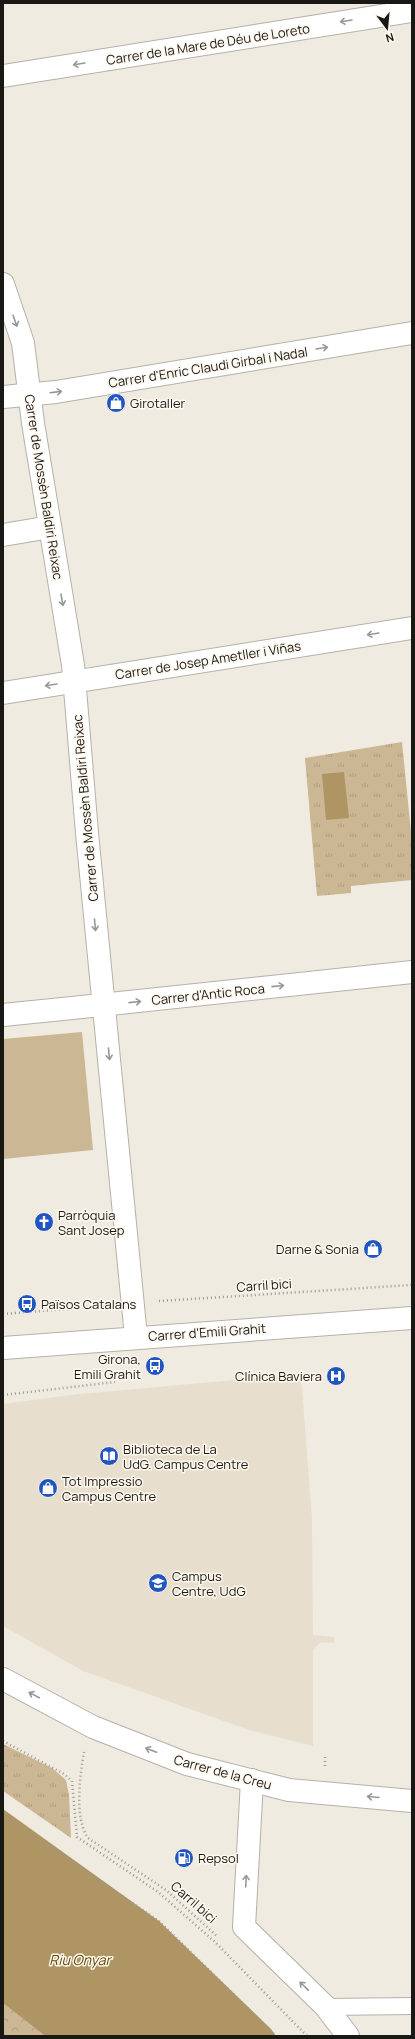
<svg xmlns="http://www.w3.org/2000/svg" width="415" height="2039" font-family="Manrope,sans-serif">
<style>
.built{fill:#e7decd}
.grass{fill:url(#grass-tufts)}
.park{fill:url(#park-crowns)}
.garden{fill:#cbb793}
.water{fill:#af9564}
.lines{fill:none;stroke-linecap:round;stroke-linejoin:round}
.service-casing{stroke:#b6b1a8;stroke-width:18}
.pedestrian-casing{stroke:#b6b1a8;stroke-width:24}
.minor-casing{stroke:#b6b1a8;stroke-width:24}
.secondary-casing{stroke:#b6b1a8;stroke-width:24}
.path{stroke:#9b9790;stroke-width:2.5;stroke-dasharray:1 3;stroke-linecap:butt}
.service{stroke:#fff;stroke-width:16}
.pedestrian{stroke:#fff;stroke-width:22}
.minor{stroke:#fff;stroke-width:22}
.secondary{stroke:#fff;stroke-width:22}
.oneway{stroke:#989796}
.labels{text-anchor:middle;dominant-baseline:central;stroke-width:3;stroke-linejoin:round;paint-order:stroke}
.street-label{font-size:13px;fill:#1a1815;stroke:#fef8ee}
.poi-label{font-size:13px;fill:#1a1815;stroke:#fef8ee;text-anchor:start}
.water-label{font-size:14px;font-style:italic;fill:#624706;stroke:#fef8ee}
</style>
<defs>
<pattern id="grass-tufts" width="24" height="20" patternUnits="userSpaceOnUse"><rect width="24" height="20" fill="#cbb793"/><path d="M3 7l-1-3M5 7V3M7 7l1-3M15 17l-1-3M17 17v-4M19 17l1-3" fill="none" stroke="#ae9d7e"/></pattern>
<pattern id="park-crowns" width="20" height="18" patternUnits="userSpaceOnUse"><rect width="20" height="18" fill="#cbb793"/><path d="M2 6a3 3 0 1 1 6 0M12 15a3 3 0 1 1 6 0" fill="none" stroke="#ae9d7e"/></pattern>
</defs>
<rect width="100%" height="100%" fill="#f0ebe1"/>
<path class="built" d="M301 1374 312 1518 313 1635 334 1637V1643L321 1642 313 1650V1746L249 1730 83 1671 3 1626V1404L70 1395Z"/>
<g class="grass">
<path d="M402 742 412 842V880L351 886V893L317 896 305 758Z"/>
<path d="M3 1744 52 1768 66 1780 69 1795 71 1838 3 1791Z"/>
</g>
<path class="park" d="M3 2003 7 2006 45 2036H3Z"/>
<path class="garden" d="M82 1032 93 1150 3 1159V1039Z"/>
<g class="water">
<path d="M344 772 349 818 326 820 322 774Z"/>
<path d="M3 1809 159 1921 271 2029 276 2036H45L3 2003Z"/>
</g>
<g class="lines">
<g class="service-casing">
<path id="service" d="M326 2007 412 2006"/>
</g>
<g class="pedestrian-casing">
<path id="pedestrian" d="M3 1015 82 1007"/>
</g>
<g class="minor-casing">
<g id="minor">
<path d="M3 76 412 11"/>
<path d="M3 284 23 343 33 423 73 665 87 833 136 1337"/>
<path d="M3 397 56 392 412 333"/>
<path d="M3 535 50 527"/>
<path d="M3 693 412 628"/>
<path d="M82 1007 412 972"/>
<path d="M3 1679 93 1727 187 1764 289 1790 412 1801"/>
<path d="M252 1780 244 1927 326 2007 348 2036"/>
</g>
</g>
<g class="secondary-casing">
<path id="secondary" d="M3 1348 412 1318"/>
</g>
<g class="path">
<path d="M159 1301 412 1285"/>
<path d="M3 1314 106 1306"/>
<path d="M3 1395 115 1382"/>
<path d="M3 1741 64 1774 72 1781 77 1837 158 1892 215 1942 307 2036"/>
<path d="M84 1752C80 1775 74 1818 88 1838L166 1890 218 1937"/>
<path d="M325 1766V1754"/>
<path d="M3 1816 159 1921 276 2036"/>
</g>
<use href="#service" class="service"/>
<use href="#pedestrian" class="pedestrian"/>
<use href="#minor" class="minor"/>
<use href="#secondary" class="secondary"/>
</g>
<defs><path id="oneway-shaft" d="M-6 0H5M1.5-3L5.5 0L1.5 3" fill="none" stroke-width="1.6" stroke-linecap="round" stroke-linejoin="round"/></defs>
<g class="oneway">
<use href="#oneway-shaft" transform="translate(346 21) rotate(171)"/>
<use href="#oneway-shaft" transform="translate(79 64) rotate(171)"/>
<use href="#oneway-shaft" transform="translate(15 321) rotate(71)"/>
<use href="#oneway-shaft" transform="translate(322 348) rotate(-9)"/>
<use href="#oneway-shaft" transform="translate(56 392) rotate(-7)"/>
<use href="#oneway-shaft" transform="translate(62 600) rotate(80)"/>
<use href="#oneway-shaft" transform="translate(373 634) rotate(171)"/>
<use href="#oneway-shaft" transform="translate(51 685) rotate(171)"/>
<use href="#oneway-shaft" transform="translate(95 925) rotate(85)"/>
<use href="#oneway-shaft" transform="translate(278 986) rotate(-6)"/>
<use href="#oneway-shaft" transform="translate(135 1002) rotate(-6)"/>
<use href="#oneway-shaft" transform="translate(109 1054) rotate(85)"/>
<use href="#oneway-shaft" transform="translate(34 1695) rotate(-152)"/>
<use href="#oneway-shaft" transform="translate(151 1750) rotate(-159)"/>
<use href="#oneway-shaft" transform="translate(373 1797) rotate(-175)"/>
<use href="#oneway-shaft" transform="translate(246 1881) rotate(-87)"/>
<use href="#oneway-shaft" transform="translate(304 1986) rotate(-136)"/>
</g>
<defs>
<g id="shop-disc" transform="scale(1)"><circle r="9.5" fill="#2055c2" stroke="#fef8ee"/><path d="M-5-2.5h2.3a2.7 3.5 0 0 1 5.4 0H5L5.5 6h-11ZM-1.5-2.5h3a1.5 2.3 0 0 0-3 0Z" fill="#fff"/></g>
<g id="church-disc" transform="scale(1)"><circle r="9.5" fill="#2055c2" stroke="#fef8ee"/><path d="M-1.2-6h2.4v3.5h3.3v2.4h-3.3V6h-2.4V-.1h-3.3v-2.4h3.3Z" fill="#fff"/></g>
<g id="bus-disc" transform="scale(1)"><circle r="9.5" fill="#2055c2" stroke="#fef8ee"/><path d="M-5-6H5V4H4V6H2V4H-2V6H-4V4H-5ZM-3.5-4V0h7V-4ZM-3.5 1.2v1.5H-2V1.2ZM2 1.2v1.5H3.5V1.2Z" fill="#fff"/></g>
<g id="hospital-disc" transform="scale(1)"><circle r="9.5" fill="#2055c2" stroke="#fef8ee"/><path d="M-5-5h3v3.5h4V-5h3V5h-3V1.5h-4V5h-3Z" fill="#fff"/></g>
<g id="library-disc" transform="scale(1)"><circle r="9.5" fill="#2055c2" stroke="#fef8ee"/><path d="M-6-4Q-3-5.5-.7-3.5V5Q-3 3-6 4ZM6-4Q3-5.5 .7-3.5V5Q3 3 6 4Z" fill="#fff"/></g>
<g id="university-disc" transform="scale(1)"><circle r="9.5" fill="#2055c2" stroke="#fef8ee"/><path d="M0-5L7-2L0 1L-7-2ZM-4 1L0 2.5L4 1V4Q0 6-4 4Z" fill="#fff"/></g>
<g id="fuel-disc" transform="scale(1)"><circle r="9.5" fill="#2055c2" stroke="#fef8ee"/><path d="M-5.5-6h7V0h2V4h1.3V-2.5L3-4.5l.8-.8L6-3V5H2.5V1h-1V6h-7ZM-4.2-4.7v3.2H.2V-4.7Z" fill="#fff"/></g>
</defs>
<g fill-rule="evenodd">
<use href="#shop-disc" x="116" y="403"/>
<use href="#church-disc" x="44" y="1222"/>
<use href="#shop-disc" x="373" y="1249"/>
<use href="#bus-disc" x="27" y="1304"/>
<use href="#bus-disc" x="155" y="1366"/>
<use href="#hospital-disc" x="336" y="1376"/>
<use href="#library-disc" x="109" y="1456"/>
<use href="#shop-disc" x="48" y="1488"/>
<use href="#university-disc" x="158" y="1583"/>
<use href="#fuel-disc" x="184" y="1858"/>
</g>
<g class="labels">
<g class="street-label">
<text transform="translate(208 44) rotate(-9)">Carrer de la Mare de Déu de Loreto</text>
<text transform="translate(208 367) rotate(-9)">Carrer d'Enric Claudi Girbal i Nadal</text>
<text transform="translate(44 487) rotate(81)">Carrer de Mossèn Baldiri Reixac</text>
<text transform="translate(208 660) rotate(-9)">Carrer de Josep Ametller i Viñas</text>
<text transform="translate(85 808) rotate(-95)">Carrer de Mossèn Baldiri Reixac</text>
<text transform="translate(208 994) rotate(-6)">Carrer d'Antic Roca</text>
<text transform="translate(264 1285) rotate(-4)">Carril bici</text>
<text transform="translate(207 1332) rotate(-4)">Carrer d'Emili Grahit</text>
<text transform="translate(223 1772) rotate(15)">Carrer de la Creu</text>
<text transform="translate(194 1902) rotate(41)">Carril bici</text>
</g>
<g class="poi-label">
<text x="130" y="403">Girotaller</text>
<text x="58" y="1215">Parròquia<tspan x="58" dy="15">Sant Josep</tspan></text>
<text x="359" y="1249" text-anchor="end">Darne &amp; Sonia</text>
<text x="41" y="1304">Països Catalans</text>
<text x="141" y="1359" text-anchor="end">Girona,<tspan x="141" dy="15">Emili Grahit</tspan></text>
<text x="322" y="1376" text-anchor="end">Clínica Baviera</text>
<text x="123" y="1449">Biblioteca de La<tspan x="123" dy="15">UdG. Campus Centre</tspan></text>
<text x="62" y="1481">Tot Impressio<tspan x="62" dy="15">Campus Centre</tspan></text>
<text x="172" y="1576">Campus<tspan x="172" dy="15">Centre, UdG</tspan></text>
<text x="198" y="1858">Repsol</text>
</g>
<g class="water-label">
<text x="80" y="1959">Riu Onyar</text>
</g>
</g>
<rect width="415" height="2039" fill="none" stroke="#1a1815" stroke-width="8"/>
<g transform="translate(387 28) rotate(164)" stroke="#fef8ee" stroke-width="3" paint-order="stroke">
<path d="M0-3L7 15L0 10L-7 15Z" fill="#1a1815"/>
<text y="-6" font-size="11" font-weight="bold" text-anchor="middle" fill="#1a1815">N</text>
</g>
</svg>
